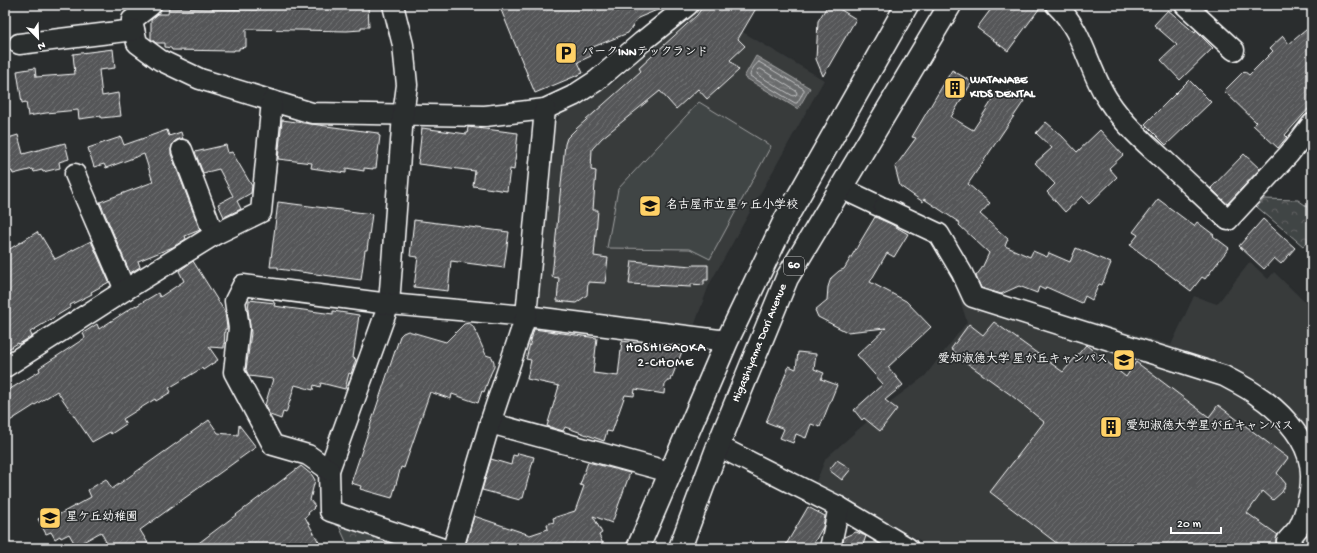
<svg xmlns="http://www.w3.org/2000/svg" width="1317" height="553" font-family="'Gochi Hand','Klee One',sans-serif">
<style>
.built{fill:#373a3b}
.green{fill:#414445;stroke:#a0a2a2}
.forest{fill:url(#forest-crowns);stroke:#a0a2a2}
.water{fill:url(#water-ripples);stroke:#a6a7a7}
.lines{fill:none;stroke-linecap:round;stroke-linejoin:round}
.shore{stroke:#c3c4c5;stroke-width:1}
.building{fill:url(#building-hatch);stroke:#fff}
.minor-casing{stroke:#fff;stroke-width:23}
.major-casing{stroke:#fff;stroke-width:25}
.minor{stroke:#2a2d2e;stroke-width:20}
.major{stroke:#2a2d2e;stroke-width:22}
.labels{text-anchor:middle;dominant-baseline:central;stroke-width:3.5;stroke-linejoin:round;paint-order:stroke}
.shield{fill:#2a2d2e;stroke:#bfc0c0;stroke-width:1}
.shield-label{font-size:11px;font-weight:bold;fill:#fff}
.poi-label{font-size:12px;font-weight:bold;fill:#fff;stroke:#2a2d2e;text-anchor:start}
.street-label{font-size:12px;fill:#fff;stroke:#2a2d2e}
.neighbourhood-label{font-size:13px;letter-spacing:1px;fill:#fff;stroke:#2a2d2e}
</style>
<defs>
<pattern id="forest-crowns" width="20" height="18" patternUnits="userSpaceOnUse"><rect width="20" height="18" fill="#414445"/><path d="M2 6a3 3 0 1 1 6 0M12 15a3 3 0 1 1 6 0" fill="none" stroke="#5e6061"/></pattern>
<pattern id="water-ripples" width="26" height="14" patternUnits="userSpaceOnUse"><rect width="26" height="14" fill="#6a6c6d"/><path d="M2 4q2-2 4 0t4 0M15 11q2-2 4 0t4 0" fill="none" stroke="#808283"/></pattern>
<pattern id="building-hatch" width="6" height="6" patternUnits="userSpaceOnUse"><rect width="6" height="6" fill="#555758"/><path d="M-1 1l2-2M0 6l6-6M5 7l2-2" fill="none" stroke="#6e7071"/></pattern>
</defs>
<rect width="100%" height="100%" fill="#2a2d2e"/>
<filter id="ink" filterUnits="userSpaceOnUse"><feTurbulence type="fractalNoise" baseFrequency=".025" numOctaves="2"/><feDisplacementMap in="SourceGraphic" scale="8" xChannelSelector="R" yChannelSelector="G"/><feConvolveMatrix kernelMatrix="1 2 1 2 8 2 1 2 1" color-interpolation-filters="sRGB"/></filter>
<g filter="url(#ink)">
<g class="built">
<path d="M697 5 824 80 709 285 692 332 546 309 536 299 554 127 563 111 614 83Z"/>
<path d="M875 191 946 225 984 289 1171 345 1194 296 1217 304 1250 262 1268 279 1274 272 1312 309V548H934L815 484 826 458 887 404 925 376 967 322 953 279 929 240 866 206Z"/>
</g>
<path class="green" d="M699 102 771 146 710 259 690 249 607 248 618 189Z"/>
<g class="forest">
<path d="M1264 199 1298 200 1312 210V238L1303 246 1257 207Z"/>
<path d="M338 524 409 548H349Z"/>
</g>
<path class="water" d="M756 56 810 88 798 109 744 77Z"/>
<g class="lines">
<g class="shore">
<path d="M759 62 804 89V91L797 103H795L750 76C750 72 755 64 759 62Z"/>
<path d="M761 69 796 91 797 93 796 95 793 96 758 75 757 73 758 70Z"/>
</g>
</g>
<g class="building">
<path d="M257 5H368L369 27H361V30L347 31 246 29V47L239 48V50H234V51L172 50 171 48 165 47V43H156L151 39V20L158 14H168L169 8 257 10Z"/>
<path d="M499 5H669L638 18 628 33 588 49 591 56 578 62 583 73 535 93Z"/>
<path d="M704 5H758L738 39 745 46 730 60 739 70 707 99 698 89 676 109 660 91 602 138 592 149 591 170 596 171 593 210H598L594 256 608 258 605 283 588 282 587 295 576 303 557 301 559 278 552 277 565 144 567 138 576 129 641 71 639 68 697 15Z"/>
<path d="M828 5H833L856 19 823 76 816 59 818 21Z"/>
<path d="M994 5H1042L1008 51 977 28Z"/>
<path d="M1168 10 1195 33 1196 31 1213 48 1180 80 1161 60 1177 45 1154 25Z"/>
<path d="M1312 25V105L1285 135 1287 137 1278 148 1253 125 1256 122 1224 91 1244 71 1249 75 1273 51 1270 48 1283 36 1289 44Z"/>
<path d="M113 49 115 68 99 70 102 96 118 93 121 116 101 118V116L79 119 78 110 46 113 28 116 26 102 22 103 17 71 35 68 36 77 75 74 73 54Z"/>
<path d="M952 70 972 82 951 117 973 130 997 93 1004 97 1008 91 1024 101 968 184 990 203 980 214 1008 239 1005 246 1030 257 1033 251 1047 257 1049 253 1070 262 1076 248 1111 263 1102 285 1099 284 1092 300 1085 296 1082 303 1046 287 1045 290 1039 287 1037 293 1019 286 1001 294 981 288 976 276 982 268 989 253 959 225 960 223 924 199 923 202 900 186 895 167 916 138 912 137Z"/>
<path d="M1189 80 1211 102 1166 145 1145 124Z"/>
<path d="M282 120 378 133V135L380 136 376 168H373V169L364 168V171L346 168V173L311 168 312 163 278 159Z"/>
<path d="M1046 122 1062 136 1077 152 1100 130 1123 155 1109 168 1117 177 1089 204 1082 196 1065 212 1047 192 1055 184 1035 163 1052 148 1036 133Z"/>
<path d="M468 127 518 133 514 170 510 169 507 191 473 186 475 171 418 164 422 128 467 134Z"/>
<path d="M167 130 169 136 181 132 183 139H178L173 143 171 149V154L200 230 185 236 186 239 173 247 138 261 140 267 130 273 100 202 153 182 144 154 106 168 104 164 94 167 88 148 121 137 124 145Z"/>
<path d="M18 135 23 154 65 143 69 159 59 162 60 168 43 172 42 170 34 172 33 169 13 174 12 171 5 173V139Z"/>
<path d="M226 145 228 153 232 152 252 186 251 193 237 201 241 209 224 217 218 204 233 196 219 169 203 173 195 152Z"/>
<path d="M1244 154 1260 169 1227 204 1211 188Z"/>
<path d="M1158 199 1194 226 1197 222 1214 235 1213 236 1229 248 1205 279 1202 277 1191 291 1130 245 1138 235 1133 232Z"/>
<path d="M278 202 372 214 367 250H365L361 280 278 269V267H270Z"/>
<path d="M875 217 891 224 908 234 894 257 887 253 870 282 906 301 931 327 888 367 903 385 885 400 897 409 880 431 864 418 862 420 854 410 883 384 857 355 886 328 847 332 818 317 815 310 827 300 828 287 831 278 839 271 844 269Z"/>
<path d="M1263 219 1295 248 1281 264 1274 258 1264 269 1239 246Z"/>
<path d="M414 220 509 232 504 268 451 261 448 291 414 287 418 257 410 256Z"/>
<path d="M37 232 39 235 40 234 55 259 91 241 109 282 91 292 92 294 70 305 71 307 30 332 32 336 19 344 18 343 5 351V252Z"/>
<path d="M193 261 225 312 227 328V329H225L224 348 209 347 218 360 203 370 202 368 169 388 171 392 156 401 155 399 123 419 126 424 111 434 110 432 92 442 57 391 5 424V392L40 371 39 368 85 338 83 333 97 324 99 329 136 305V306L158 293 160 297 184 281 179 271Z"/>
<path d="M632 261 692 266V265H708V280H704V285L691 284V287L629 284Z"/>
<path d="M249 300 275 303 274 306 333 314V311L359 315 353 358 356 359 351 374 349 373 345 389 321 383 320 387 314 385 313 390 295 385 286 413 283 412 281 419 270 415 267 410 268 408 266 407 265 405 273 379 249 376 246 370 251 333 248 310Z"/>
<path d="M994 322 1063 372 1086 345 1126 377 1136 362 1209 417 1218 405 1288 458 1277 473 1286 484 1282 492 1273 500 1263 491 1247 513 1278 535 1276 539V545L1278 548H1063L990 492 1044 422 1011 395 964 361 965 360 951 349 969 324 983 335Z"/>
<path d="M469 323 473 326 486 355 492 357 494 362V367L491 373 484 392 482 391 478 403 452 394 451 399 430 392 404 468 401 467 392 498 360 489 361 486 351 483 400 336 403 333 408 331 446 342 464 324Z"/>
<path d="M534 329 597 338 593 373 618 376 622 341 683 349 672 377H671L670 381H667V383H665L664 394 635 389 634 396 625 395 612 432 607 431 604 441 565 427 563 431 547 426 559 386 527 379 531 360 526 359Z"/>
<path d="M798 352 816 354 814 369 824 373 821 379 837 385 820 427 811 424 806 438 796 434 793 443 780 438 784 429 766 422 789 366 796 369Z"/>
<path d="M209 420 218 433 238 435 239 425 256 447 140 530 151 548H109L101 532 76 546 69 534 61 538 60 536 55 539 51 532 46 534 38 519 55 510 58 515 91 497 88 490 106 479 112 489Z"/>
<path d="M518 453 534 457 523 498H520V500L482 490 491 459 511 465 513 455 517 456Z"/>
<path d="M837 460 851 469 842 480 829 470Z"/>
<path d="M588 462 630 473 612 523 593 516 602 533 599 535 603 544 595 548H481L466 543 474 516 530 535 548 529 547 524 554 522 553 518 575 511 584 486 580 485Z"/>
<path d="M301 466 312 475 315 480 310 500 315 506 313 507 314 508 308 513 309 514 305 517 322 548H192Z"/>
<path d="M808 507 825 516 823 527 811 548H784Z"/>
<path d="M856 532 866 536 862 548H842L844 537Z"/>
</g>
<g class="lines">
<g class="minor-casing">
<g id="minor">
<path d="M151 5 132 20 137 43 160 60 200 79 312 113 485 116 545 109 573 96 596 81 642 42 688 5"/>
<path d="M393 5 403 45 407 85 403 115 389 304 329 470 330 511 440 548"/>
<path d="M1056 5C1084 31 1088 70 1108 100 1123 123 1144 142 1164 160 1185 180 1207 200 1228 220L1289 154 1312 124"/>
<path d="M1185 5 1234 50"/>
<path d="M19 44 134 30"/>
<path d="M182 150 214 235"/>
<path d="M75 174 125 290"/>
<path d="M841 188 879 206"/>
<path d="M884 208 939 234 962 273 973 297 1224 376C1235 382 1248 388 1258 396 1278 409 1301 433 1308 456 1315 477 1309 505 1300 525 1297 531 1291 536 1287 541"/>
<path d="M5 367 125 290 214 235 261 212 272 101"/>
<path d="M490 423 670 472"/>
<path d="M718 446 839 507 908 548"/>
<path d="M329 470 308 455 273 445 234 372 239 328 235 301 243 285 389 304 526 316 727 341"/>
<path d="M453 548 490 423 526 316 545 109"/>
<path d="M830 548 839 507"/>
</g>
</g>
<g class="major-casing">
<g id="major">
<path d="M638 548 727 341 785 220 907 5"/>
<path id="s1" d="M680 548 718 446 787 278 950 5"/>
</g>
</g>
<use href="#minor" class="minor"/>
<use href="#major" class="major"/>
</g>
</g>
<defs>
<g id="parking-square" transform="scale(1.15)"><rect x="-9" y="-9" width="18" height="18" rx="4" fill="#ffd166" stroke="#2a2d2e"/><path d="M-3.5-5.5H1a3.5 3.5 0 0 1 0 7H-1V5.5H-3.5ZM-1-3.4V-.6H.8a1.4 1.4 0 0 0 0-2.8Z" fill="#111"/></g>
<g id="building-square" transform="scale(1.15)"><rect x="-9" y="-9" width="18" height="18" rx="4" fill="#ffd166" stroke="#2a2d2e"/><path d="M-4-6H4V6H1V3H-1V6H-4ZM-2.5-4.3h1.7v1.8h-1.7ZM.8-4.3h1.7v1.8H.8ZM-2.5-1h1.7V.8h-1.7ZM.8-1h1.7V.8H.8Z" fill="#111"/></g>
<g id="school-square" transform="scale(1.15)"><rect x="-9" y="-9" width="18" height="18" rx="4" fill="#ffd166" stroke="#2a2d2e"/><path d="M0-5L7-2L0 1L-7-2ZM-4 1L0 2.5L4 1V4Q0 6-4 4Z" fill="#111"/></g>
<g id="university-square" transform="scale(1.15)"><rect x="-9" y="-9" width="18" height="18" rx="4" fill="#ffd166" stroke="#2a2d2e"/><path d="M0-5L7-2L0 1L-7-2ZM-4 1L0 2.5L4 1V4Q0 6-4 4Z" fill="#111"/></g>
</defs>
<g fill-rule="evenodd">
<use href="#parking-square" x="566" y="53"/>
<use href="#building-square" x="955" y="88"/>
<use href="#school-square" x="650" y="206"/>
<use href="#university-square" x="1124" y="360"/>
<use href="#building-square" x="1111" y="427"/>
<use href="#school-square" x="50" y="518"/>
</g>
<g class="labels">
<rect class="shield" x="784" y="257" width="20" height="18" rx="3"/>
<g class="shield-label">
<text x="794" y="266">60</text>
</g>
<g class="poi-label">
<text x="582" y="53">パークINNテックランド</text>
<text x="970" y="81">WATANABE<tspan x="970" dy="14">KIDS DENTAL</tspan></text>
<text x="666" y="206">名古屋市立星ヶ丘小学校</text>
<text x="1108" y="360" text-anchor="end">愛知淑徳大学 星が丘キャンパス</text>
<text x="1126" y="427">愛知淑徳大学星が丘キャンパス</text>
<text x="66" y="518">星ケ丘幼稚園</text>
</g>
<g class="street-label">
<text stroke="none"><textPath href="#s1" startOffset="220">Higashiyama Dori Avenue</textPath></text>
</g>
<g class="neighbourhood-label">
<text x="666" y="348">HOSHIGAOKA<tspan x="666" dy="15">2-CHOME</tspan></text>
</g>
</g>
<rect width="1317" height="553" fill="none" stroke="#2a2d2e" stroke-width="20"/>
<rect x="10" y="10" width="1297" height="533" fill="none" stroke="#fff" stroke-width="1.5" filter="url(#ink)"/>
<g transform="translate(38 38) rotate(157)" stroke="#2a2d2e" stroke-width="3" paint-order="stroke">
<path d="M0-3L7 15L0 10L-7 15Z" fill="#ffffff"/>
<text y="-6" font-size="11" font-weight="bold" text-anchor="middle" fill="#ffffff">N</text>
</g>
<path d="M1171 527v6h50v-6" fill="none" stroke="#ffffff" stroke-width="2"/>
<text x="1177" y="527" font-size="12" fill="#ffffff" stroke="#2a2d2e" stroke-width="3" paint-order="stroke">20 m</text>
</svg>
